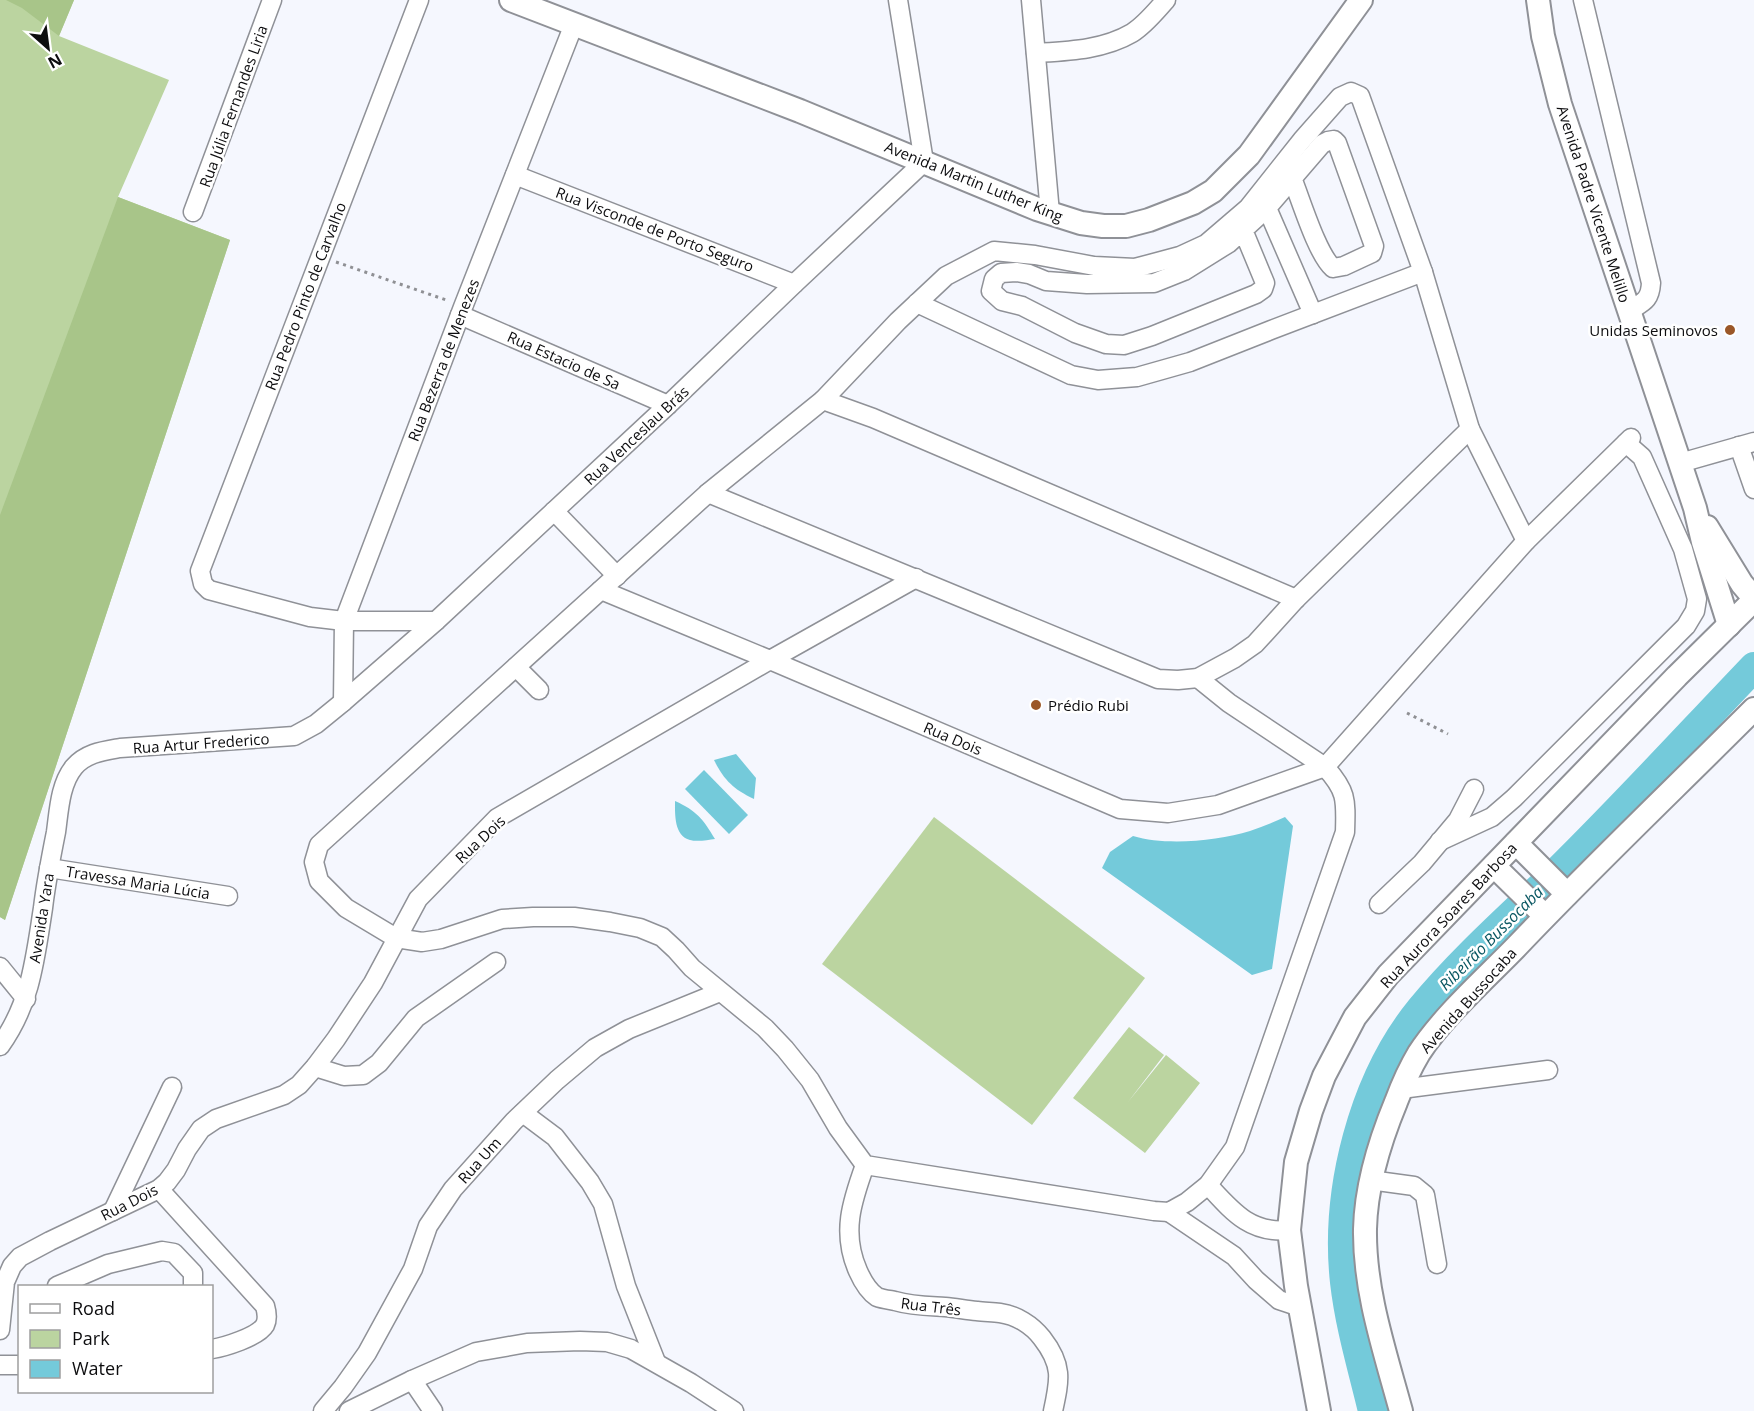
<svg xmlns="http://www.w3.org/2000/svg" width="1754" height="1411" font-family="'Open Sans',sans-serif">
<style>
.green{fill:#bbd4a0}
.forest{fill:#a8c589}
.water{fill:#74cada}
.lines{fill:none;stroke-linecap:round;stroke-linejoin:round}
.river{stroke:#74cada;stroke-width:30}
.minor-casing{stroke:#8f9197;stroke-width:21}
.major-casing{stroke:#8f9197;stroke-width:26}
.path{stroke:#8f9094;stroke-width:3;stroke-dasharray:3 4.5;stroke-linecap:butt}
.minor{stroke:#fff;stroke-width:18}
.major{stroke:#fff;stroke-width:22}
.poi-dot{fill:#9b5728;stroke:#fff;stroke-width:2}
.labels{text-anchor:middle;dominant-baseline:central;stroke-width:5;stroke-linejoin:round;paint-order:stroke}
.street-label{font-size:15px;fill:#0d0d0f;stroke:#fff}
.poi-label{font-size:15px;fill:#0d0d0f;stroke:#fff;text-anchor:end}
.water-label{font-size:16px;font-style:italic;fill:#095762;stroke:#fff}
</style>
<rect width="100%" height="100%" fill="#f5f7fe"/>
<g class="green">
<path d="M0 0H74L59 36 169 80 118 197 230 240 5 920 0 917Z"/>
<path d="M934 817 1145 978 1032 1125 822 964Z"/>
<path d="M1129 1027 1164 1055 1128 1102 1166 1055 1200 1083 1145 1153 1073 1098Z"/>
</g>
<g class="forest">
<path d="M6 0H74L59 36 22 8Z"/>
<path d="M118 197 230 240 5 920 0 917V515Z"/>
</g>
<g class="water">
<path d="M736 754 756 778 754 799C733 789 724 780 714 760Z"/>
<path d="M704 770 748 815 729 834 685 789Z"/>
<path d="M675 801C697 811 703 819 715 839 708 840 697 842 690 840 674 836 675 814 675 801Z"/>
<path d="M1285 817 1293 826 1272 969 1252 975 1102 868 1110 852 1133 836C1166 846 1217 841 1250 831 1262 827 1274 822 1285 817Z"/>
</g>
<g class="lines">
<path class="river" d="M1373 1411C1363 1369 1350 1326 1345 1282 1335 1191 1363 1080 1421 1009 1462 959 1512 915 1559 870 1626 804 1689 735 1754 667"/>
<g class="minor-casing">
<g id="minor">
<path d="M419 0 200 571 203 584 209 590 310 617 344 621H436"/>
<path d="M1031 0 1050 213"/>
<path d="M1583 0 1651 283C1650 301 1643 302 1629 311"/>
<path d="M1036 53C1068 51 1103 50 1132 33 1145 25 1156 11 1166 0"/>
<path d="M515 175 794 284"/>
<path d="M1292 178C1301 200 1317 254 1333 268L1344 266 1372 253 1374 246 1337 143 1334 140 1328 141 1322 144 1267 208 1313 314"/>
<path d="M193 212 272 0"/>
<path d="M1243 230 1265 283 1263 289 1256 294 1152 336 1124 345 1106 344 1075 333 1022 306 1002 301 991 291 994 279 1001 273 1016 272 1029 274 1046 281 1087 284 1154 283 1184 271 1229 243 1267 208"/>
<path d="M917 303 1071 375 1098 380 1137 377 1190 362 1271 330 1423 272"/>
<path d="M460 315 668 405"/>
<path d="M823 400 898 321 946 276 994 251 1035 255 1094 266 1135 268 1180 256 1206 244 1248 208 1302 140 1340 97 1351 92 1360 96 1423 272 1470 429 1526 541"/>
<path d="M1739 446 1754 489"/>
<path d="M1680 463 1754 442"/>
<path d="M708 493 1158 679 1178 680 1198 678 1235 658 1255 644 1296 599 1470 429"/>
<path d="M554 511 617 576"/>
<path d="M601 590 770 660 916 578"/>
<path d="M516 667 539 690"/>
<path d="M1198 678 1229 703 1325 767C1347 791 1346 800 1345 832L1235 1147 1208 1185 1187 1202 1169 1212 1154 1211 865 1165 838 1128 810 1080 785 1049 765 1028 692 968 676 950 662 937 640 928 610 922 574 917H533L502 919 441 939 422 942 396 938 346 908 319 881 314 862 319 845 708 493 823 400 873 418 1296 599"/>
<path d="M343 702 344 621 463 307 574 24"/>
<path d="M1440 841 1492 817 1514 798 1686 626 1695 611 1697 599 1683 549 1642 457 1626 443"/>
<path d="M49 868 228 896"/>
<path d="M1379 904 1422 863 1458 820 1474 789"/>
<path d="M0 967 26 999"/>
<path d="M0 1046C31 1003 35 959 43 908 46 882 51 857 56 832 59 810 60 784 74 767 86 753 103 751 120 748L294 736 316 724 343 702 436 621 668 405 794 284 924 162 898 0"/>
<path d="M315 1067 344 1076 363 1075 379 1063 416 1018 496 962"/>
<path d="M1401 1089 1548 1070"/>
<path d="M523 1113 555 1137 590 1182 603 1204 626 1286 656 1362"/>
<path d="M865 1165C852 1201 841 1233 858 1271 862 1280 868 1291 877 1297 882 1299 890 1300 895 1301 912 1306 928 1306 945 1307 956 1308 966 1310 977 1311 984 1312 992 1312 1000 1313 1016 1315 1032 1325 1042 1338 1063 1365 1060 1379 1053 1411"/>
<path d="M1370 1180 1414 1186 1425 1195 1437 1264"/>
<path d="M1208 1185C1232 1211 1250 1234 1289 1230"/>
<path d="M159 1189 265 1306C267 1313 268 1319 265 1325 258 1337 224 1347 212 1349"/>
<path d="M113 1211 172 1087"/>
<path d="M1169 1212 1234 1256 1256 1280 1279 1300 1300 1307"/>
<path d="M57 1286 108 1264 162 1251 174 1253 193 1273V1286"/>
<path d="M0 1330 5 1282 12 1266 20 1257 50 1241 159 1189 167 1182 176 1170 187 1149 201 1129 216 1119 284 1095 299 1085 315 1067 336 1039 373 983 418 899 497 818 770 660 1120 809 1168 813 1218 805 1325 767 1526 541 1631 438"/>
<path d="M0 1365H20"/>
<path d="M412 1380 433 1411"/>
<path d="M323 1411 343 1387 367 1353 413 1269 428 1226 453 1189 514 1121 557 1080 595 1048 629 1029 720 992"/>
<path d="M349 1411 412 1380 476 1352 527 1343 580 1341 607 1342 631 1349 691 1383 734 1411"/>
</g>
</g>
<g class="major-casing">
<g id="major">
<path d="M511 0 800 111 1037 209 1081 223 1103 226H1126L1149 220 1193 203 1213 191 1249 155 1361 0"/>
<path d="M1538 0 1543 36 1560 104 1695 508 1703 542 1729 625"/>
<path d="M1707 527 1742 584 1754 598"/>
<path d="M1516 843 1567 894"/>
<path d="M1494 866 1545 916"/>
<path d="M1319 1411 1296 1286 1289 1230 1296 1162 1311 1111 1324 1076 1355 1017 1388 975 1677 676 1754 600"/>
<path d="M1401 1411C1385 1352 1364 1291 1365 1229 1366 1185 1379 1143 1396 1102 1402 1086 1410 1068 1419 1053 1444 1015 1485 979 1517 946 1594 865 1675 788 1754 709"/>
</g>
</g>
<g class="path">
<path d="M336 262 449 301"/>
<path d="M1407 713 1448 734"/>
</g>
<use href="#minor" class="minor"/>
<use href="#major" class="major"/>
</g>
<g class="poi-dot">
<circle cx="1730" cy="330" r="6"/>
<circle cx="1036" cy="705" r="6"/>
</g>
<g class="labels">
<g class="street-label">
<text transform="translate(233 106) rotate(-70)">Rua Júlia Fernandes Liria</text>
<text transform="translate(974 181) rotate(22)">Avenida Martin Luther King</text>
<text transform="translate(1594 204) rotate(72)">Avenida Padre Vicente Melillo</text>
<text transform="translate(655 229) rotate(21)">Rua Visconde de Porto Seguro</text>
<text transform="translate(305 296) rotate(-69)">Rua Pedro Pinto de Carvalho</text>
<text transform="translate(443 360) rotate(-69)">Rua Bezerra de Menezes</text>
<text transform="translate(564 360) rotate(24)">Rua Estacio de Sa</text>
<text transform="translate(636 435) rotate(-43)">Rua Venceslau Brás</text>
<text transform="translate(953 738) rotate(23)">Rua Dois</text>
<text transform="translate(201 743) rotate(-4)">Rua Artur Frederico</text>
<text transform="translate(480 839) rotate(-43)">Rua Dois</text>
<text transform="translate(138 882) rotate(9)">Travessa Maria Lúcia</text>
<text transform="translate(1448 915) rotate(-47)">Rua Aurora Soares Barbosa</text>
<text transform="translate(41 918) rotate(-81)">Avenida Yara</text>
<text transform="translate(1468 1000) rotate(-48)">Avenida Bussocaba</text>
<text transform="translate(479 1160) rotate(-48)">Rua Um</text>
<text transform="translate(129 1202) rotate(-27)">Rua Dois</text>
<text transform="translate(931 1306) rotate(7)">Rua Três</text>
</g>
<g class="poi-label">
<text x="1718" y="330">Unidas Seminovos</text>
<text x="1048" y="705" text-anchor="start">Prédio Rubi</text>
</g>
<g class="water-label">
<text transform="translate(1491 938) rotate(-45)">Ribeirão Bussocaba</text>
</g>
</g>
<rect x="18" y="1285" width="195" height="108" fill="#ffffff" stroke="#9e9e9f" stroke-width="1.5"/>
<rect x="30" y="1304" width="30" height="9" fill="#ffffff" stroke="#9e9e9f" stroke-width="1.5"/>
<text x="72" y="1315" font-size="18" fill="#0d0d0f">Road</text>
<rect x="30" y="1330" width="30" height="18" fill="#bbd4a0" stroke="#9e9e9f" stroke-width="1.5"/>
<text x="72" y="1345" font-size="18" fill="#0d0d0f">Park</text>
<rect x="30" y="1360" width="30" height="18" fill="#74cada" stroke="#9e9e9f" stroke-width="1.5"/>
<text x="72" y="1375" font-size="18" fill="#0d0d0f">Water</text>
<g transform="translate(48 48) rotate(152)" stroke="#ffffff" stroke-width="4.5" paint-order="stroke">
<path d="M0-4.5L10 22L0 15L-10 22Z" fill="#0d0d0f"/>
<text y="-9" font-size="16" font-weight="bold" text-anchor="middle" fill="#0d0d0f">N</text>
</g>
</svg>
